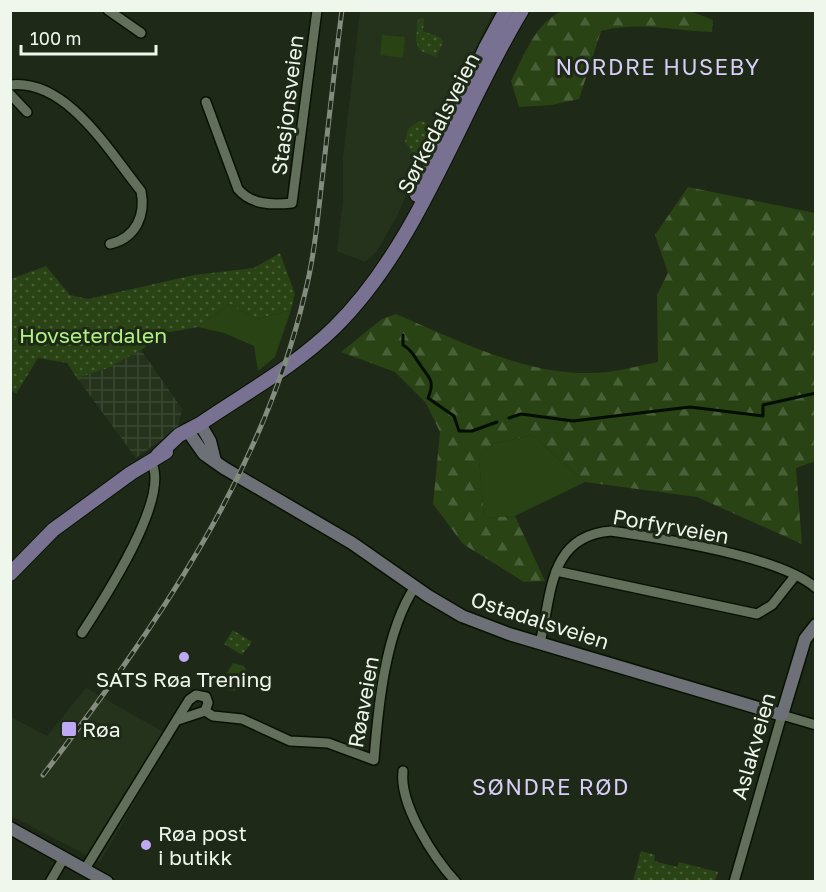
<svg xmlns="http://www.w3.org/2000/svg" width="826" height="892" font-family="'Golos Text',sans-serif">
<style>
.built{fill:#25331c}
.industrial{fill:url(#industrial-grid)}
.green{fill:#294315}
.forest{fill:url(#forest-firs)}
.park{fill:url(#park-dots)}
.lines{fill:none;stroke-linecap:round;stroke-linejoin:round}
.stream{stroke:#030e00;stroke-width:3}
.street-casing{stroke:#081203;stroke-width:12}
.secondary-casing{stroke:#081203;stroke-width:15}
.primary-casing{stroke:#081203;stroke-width:16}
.street{stroke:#626f5a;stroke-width:9}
.secondary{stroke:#6d7076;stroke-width:12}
.primary{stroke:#797192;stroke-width:14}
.rail-casing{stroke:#838c7e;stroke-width:5}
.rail{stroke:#1e2917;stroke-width:3;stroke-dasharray:9;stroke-linecap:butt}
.poi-dot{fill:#bfa9f4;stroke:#1e2917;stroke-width:2}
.labels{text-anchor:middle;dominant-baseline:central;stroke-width:6;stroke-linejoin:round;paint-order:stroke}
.street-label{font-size:21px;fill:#eff6eb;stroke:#1e2917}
.park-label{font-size:21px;fill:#b0f282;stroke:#1e2917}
.poi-label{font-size:21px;fill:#eff6eb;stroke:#1e2917;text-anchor:start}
.neighbourhood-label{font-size:22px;letter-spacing:1.5px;fill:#d8cdf8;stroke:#1e2917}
</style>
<defs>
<pattern id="industrial-grid" width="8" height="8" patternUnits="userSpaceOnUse" patternTransform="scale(1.5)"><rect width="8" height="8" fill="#25331c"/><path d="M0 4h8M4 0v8" fill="none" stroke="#3a4732"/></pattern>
<pattern id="forest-firs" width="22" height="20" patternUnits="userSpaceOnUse" patternTransform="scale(1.5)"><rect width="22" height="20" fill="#294315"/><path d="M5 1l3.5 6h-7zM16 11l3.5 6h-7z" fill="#485f37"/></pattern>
<pattern id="park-dots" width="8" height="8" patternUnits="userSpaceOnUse" patternTransform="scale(1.5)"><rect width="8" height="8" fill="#294315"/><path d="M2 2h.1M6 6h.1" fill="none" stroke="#485f37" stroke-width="1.8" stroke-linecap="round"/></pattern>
</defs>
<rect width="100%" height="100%" fill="#1e2917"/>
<g class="built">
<path d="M360 11H494L466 66 462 67 398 214 377 251 365 262 337 251 343 199V157Z"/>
<path d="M86 688 172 737 100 862 11 816V717L47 736Z"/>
</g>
<path class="industrial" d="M141 350 182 409 178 428 136 458 77 378 108 368Z"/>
<g class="green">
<path d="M382 35 405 37 403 58 380 55Z"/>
<path d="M229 304 257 319 291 310 275 357 258 371 254 346 224 333 198 327Z"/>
<path d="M532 435 585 482 515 516 484 518 479 458 493 444Z"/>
<path d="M233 663 244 666 247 672 235 691 228 690 221 683Z"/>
</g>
<g class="forest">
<path d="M562 11H690L713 20 712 32C672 31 641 21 601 31L579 99 552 105 519 107 511 81C524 56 535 23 562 11Z"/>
<path d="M688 187 815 213 816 461 796 468 802 544 697 497 585 482 532 435 493 444 479 458 484 518 515 516 545 581 524 582 463 544 433 504 440 432 426 403 395 372 341 352 382 319 396 314C462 342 534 380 608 372 624 370 641 365 658 362L657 295 668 273 655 235Z"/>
</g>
<g class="park">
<path d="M424 18 423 31 441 38 443 42 436 57 419 50 416 40 418 19Z"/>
<path d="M419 121 425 122 430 127 425 142 428 145 421 159 411 155 410 148 405 142 408 129Z"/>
<path d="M280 253 295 294 291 310 257 319 229 304 198 327 165 333 141 350 108 368 77 378 67 363 38 358 16 394 11 390V279L46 266 70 295 88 299 194 275 254 268Z"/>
<path d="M233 630 252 642 242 655 224 644Z"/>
<path d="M641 851 655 855 654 861 677 867 679 862 718 872 715 881H633Z"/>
</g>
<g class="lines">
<g class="stream">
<path d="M403 335V345C413 351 413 355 419 363 428 378 436 379 428 398L454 416 459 431H472L497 422"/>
<path d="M509 418 521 414 573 421 690 407 763 416V405L816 393"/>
</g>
<g class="street-casing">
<g id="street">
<path d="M108 10 141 33"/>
<path d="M10 85C67 78 110 153 141 191 146 215 136 238 110 244"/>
<path d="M10 94 27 112"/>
<path d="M206 102 238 189C251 205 273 205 292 203L317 10"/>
<path d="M556 571 757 614 772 605 795 576"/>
<path d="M82 633C102 602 174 494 150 460"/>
<path d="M540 643C552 594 548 536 611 531 660 538 780 556 816 588"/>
<path d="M205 711 213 716 242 719 290 741 328 743 374 760C378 708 385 631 415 587"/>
<path d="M403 771C399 804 433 857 456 882"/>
<path d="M85 869 189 700 196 695 206 697 208 703 205 711 178 720"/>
<path d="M50 882 64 858"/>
<path d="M734 882 782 715 816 725"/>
</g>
</g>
<g class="secondary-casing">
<g id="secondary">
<path d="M200 424 210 441 215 461"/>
<path d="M187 430 204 454 224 468 352 543 428 596 462 616 509 634 782 715 805 639 816 625"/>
<path d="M10 828 107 882"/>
</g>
</g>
<g class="primary-casing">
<g id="primary">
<path d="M417 195 486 47 506 10"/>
<path d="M158 455 179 435 200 424C245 393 294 367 334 328 419 245 460 112 522 10"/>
<path d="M10 574 53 530 131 473 166 452"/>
</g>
</g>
<use href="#street" class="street"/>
<use href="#secondary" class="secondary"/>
<use href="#primary" class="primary"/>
<g class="rail-casing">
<path id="rail" d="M43 775C154 630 263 474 305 293 315 254 318 213 323 172 329 118 335 64 342 10"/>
</g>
<use href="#rail" class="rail"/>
</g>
<g class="poi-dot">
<circle cx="184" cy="657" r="6"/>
<rect x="61" y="721" width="16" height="16" rx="3"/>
<circle cx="146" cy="845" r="6"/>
</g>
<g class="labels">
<g class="street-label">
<text transform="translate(287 105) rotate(-83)">Stasjonsveien</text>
<text transform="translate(438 123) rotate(-63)">Sørkedalsveien</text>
<text transform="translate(671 526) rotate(10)">Porfyrveien</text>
<text transform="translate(540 620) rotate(18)">Ostadalsveien</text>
<text transform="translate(363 702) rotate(-80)">Røaveien</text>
<text transform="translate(753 746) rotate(-74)">Aslakveien</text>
</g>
<g class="park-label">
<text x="93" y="335">Hovseterdalen</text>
</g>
<g class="poi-label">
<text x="184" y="679" text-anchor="middle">SATS Røa Trening</text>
<text x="82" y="729">Røa</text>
<text x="158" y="833">Røa post<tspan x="158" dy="24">i butikk</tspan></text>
</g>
<g class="neighbourhood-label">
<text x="658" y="66">NORDRE HUSEBY</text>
<text x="551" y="786">SØNDRE RØD</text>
</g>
</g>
<rect width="826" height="892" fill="none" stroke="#eff6eb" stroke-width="24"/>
<path d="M21 45v9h135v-9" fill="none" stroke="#eff6eb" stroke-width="3"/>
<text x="30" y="45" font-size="18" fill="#eff6eb" stroke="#1e2917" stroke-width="4.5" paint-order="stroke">100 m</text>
</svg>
